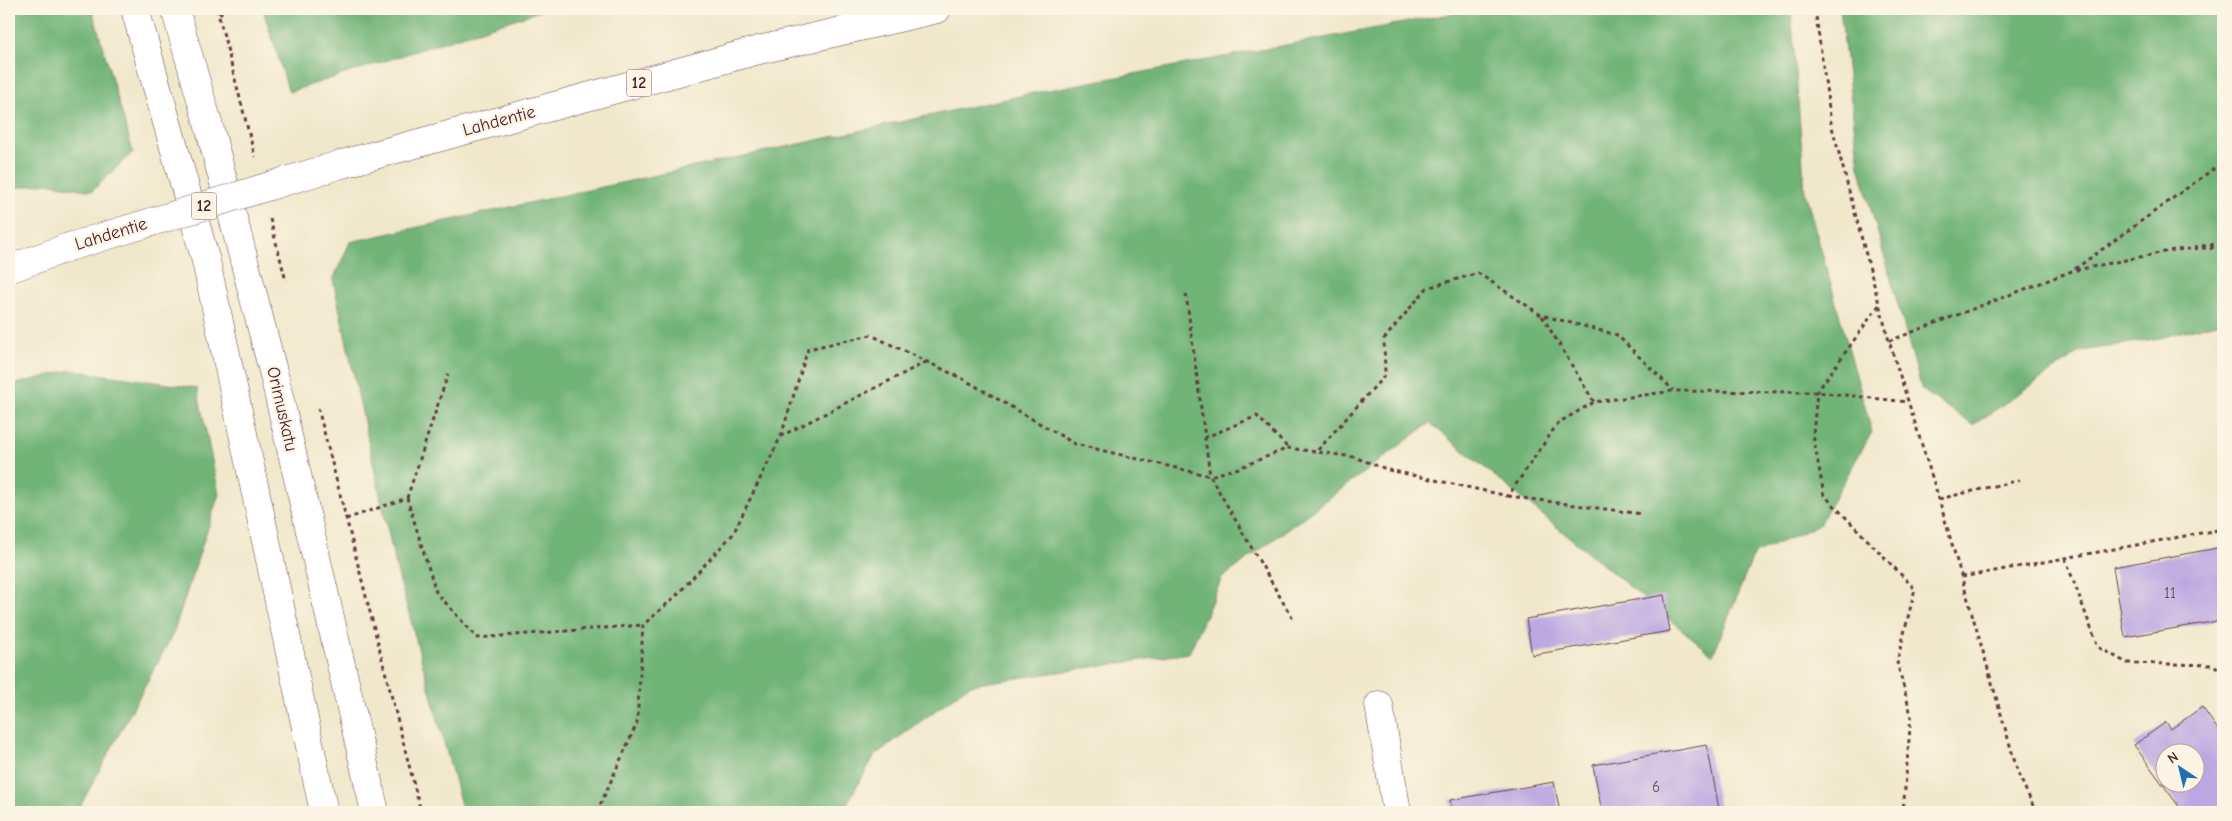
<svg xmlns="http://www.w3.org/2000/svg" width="2232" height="821" font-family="'Comic Neue',sans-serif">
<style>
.forest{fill:#71b477;stroke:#5e6a51}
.building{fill:#bba7e1;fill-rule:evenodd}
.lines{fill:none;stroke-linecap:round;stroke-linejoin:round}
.minor-casing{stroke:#633d43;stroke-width:29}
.secondary-casing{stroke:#633d43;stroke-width:29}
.trunk-casing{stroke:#633d43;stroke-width:29}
.path{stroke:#633d43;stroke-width:3;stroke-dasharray:4 4;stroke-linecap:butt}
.minor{stroke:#fff;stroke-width:28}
.secondary{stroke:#fff;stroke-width:28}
.trunk{stroke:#fff;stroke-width:28}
.trunk-bridge-casing{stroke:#633d43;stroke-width:29;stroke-linecap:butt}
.trunk-bridge{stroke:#fff;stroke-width:28}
.labels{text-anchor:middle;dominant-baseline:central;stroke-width:5;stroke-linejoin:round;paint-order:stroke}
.number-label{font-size:15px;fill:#664158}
.shield{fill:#fcf5e5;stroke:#7f5f63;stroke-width:1}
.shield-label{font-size:16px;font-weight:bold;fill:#4a1f2b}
.street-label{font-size:18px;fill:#4a1f2b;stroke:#fcf5e5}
</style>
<rect width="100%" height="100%" fill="#fcf5e5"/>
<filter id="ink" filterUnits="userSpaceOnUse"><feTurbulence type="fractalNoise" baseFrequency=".02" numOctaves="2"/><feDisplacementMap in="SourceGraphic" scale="10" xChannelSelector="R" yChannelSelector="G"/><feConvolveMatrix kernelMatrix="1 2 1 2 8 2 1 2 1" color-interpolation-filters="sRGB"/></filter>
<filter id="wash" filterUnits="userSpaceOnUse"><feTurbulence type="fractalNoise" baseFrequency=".0096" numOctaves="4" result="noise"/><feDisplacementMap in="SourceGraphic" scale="20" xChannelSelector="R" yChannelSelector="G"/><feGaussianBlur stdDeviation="1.12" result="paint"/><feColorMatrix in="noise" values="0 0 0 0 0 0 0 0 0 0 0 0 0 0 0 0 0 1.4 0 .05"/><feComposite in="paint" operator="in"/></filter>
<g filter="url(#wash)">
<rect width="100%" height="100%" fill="#f1e8cb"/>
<g class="forest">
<path d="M9 9H92L133 152 92 191 47 183 9 189Z"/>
<path d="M263 9H546L289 92Z"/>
<path d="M1477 9H1791L1805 192 1872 432 1819 525 1754 554 1713 655 1430 423 1222 578 1189 653 970 685 875 755 842 812H463L395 563 333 280 350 242 1033 93Z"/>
<path d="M1840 9H2223V321L2160 338 2082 351 1973 425 1922 390 1859 166Z"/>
<path d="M70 370 197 388 219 494 173 634 77 812H9V386Z"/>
</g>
<g id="blocks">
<g class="building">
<path d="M2223 547V620L2125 637 2113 567Z"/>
<path d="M1664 595 1670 631 1532 655 1526 619Z"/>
<path d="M2202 707 2223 737V808L2221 805 2212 812H2183L2134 745 2166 722 2171 729ZM2164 754H2194V784H2164Z"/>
<path d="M1707 745 1719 809 1699 812H1602L1593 765Z"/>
<path d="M1554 782 1560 812H1452L1450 800Z"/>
</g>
</g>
</g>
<g filter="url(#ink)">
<use href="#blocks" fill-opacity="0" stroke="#633d43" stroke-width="1"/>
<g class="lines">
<g class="minor-casing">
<path id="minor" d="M1379 705 1397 812"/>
</g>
<g class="secondary-casing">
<g id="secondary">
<path d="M135 9 206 261 324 812"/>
<path d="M175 9 210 130 274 375 375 812"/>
</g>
</g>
<g class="trunk-casing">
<g id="trunk">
<path d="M342 164 759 50 937 9"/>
<path d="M9 269 66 248"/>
</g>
</g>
<g class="path">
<path d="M217 9 255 157"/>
<path d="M1815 9 1831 123 1889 341 1939 499 2018 773 2036 812"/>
<path d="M219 14 226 9"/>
<path d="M270 219 286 281"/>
<path d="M2194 247 2223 243"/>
<path d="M2075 269 2223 162"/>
<path d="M1186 294 1210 476 1294 621"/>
<path d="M1879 305 1817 392 1813 435 1824 495 1915 589 1897 662 1911 715 1903 812"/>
<path d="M1542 316 1594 402"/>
<path d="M1889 341 2072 271 2174 250 2223 247"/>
<path d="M318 408 421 812"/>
<path d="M781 436 808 349 871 335 965 380 1075 444 1210 476 1239 468 1288 448 1354 457 1389 470 1508 496 1558 423 1594 402 1673 391 1817 392 1908 402"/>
<path d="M1204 438 1257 416 1288 448"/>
<path d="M1318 450 1385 375 1384 339 1427 288 1478 273 1541 315 1617 335 1673 390"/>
<path d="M1508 496 1642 514"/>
<path d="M407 498 448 374"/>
<path d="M1939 499 2020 480"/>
<path d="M346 519 407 498 436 592 477 638 643 625"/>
<path d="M2065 558 2098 647 2127 663 2213 665 2223 671"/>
<path d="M1962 577 2223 529"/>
<path d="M597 812 637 723 643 625 676 596 733 534 781 436 926 362"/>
</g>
<use href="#minor" class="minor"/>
<use href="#secondary" class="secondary"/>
<use href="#trunk" class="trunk"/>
<g class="trunk-bridge-casing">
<path id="trunk-bridge" d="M66 248 342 164"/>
</g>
<use href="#trunk-bridge" class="trunk-bridge"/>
</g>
</g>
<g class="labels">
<g class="number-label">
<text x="2170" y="593">11</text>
<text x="1656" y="787">6</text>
</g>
<g class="shield">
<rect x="626.5" y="69.5" width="25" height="27" rx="4"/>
<rect x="191.5" y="192.5" width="25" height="27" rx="4"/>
</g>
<g class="shield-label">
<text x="639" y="83">12</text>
<text x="204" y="206">12</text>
</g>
<g class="street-label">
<text transform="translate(499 121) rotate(-15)">Lahdentie</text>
<text transform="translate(111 234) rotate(-17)">Lahdentie</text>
<text transform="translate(282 409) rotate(77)">Orimuskatu</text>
</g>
</g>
<rect width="2232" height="821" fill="none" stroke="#fcf5e5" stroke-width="30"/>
<g transform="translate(2180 768) rotate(325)"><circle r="24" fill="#fcf5e5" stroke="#b59f9b"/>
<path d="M0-4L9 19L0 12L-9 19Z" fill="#1f6fb2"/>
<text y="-8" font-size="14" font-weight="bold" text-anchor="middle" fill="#4a1f2b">N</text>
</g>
</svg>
